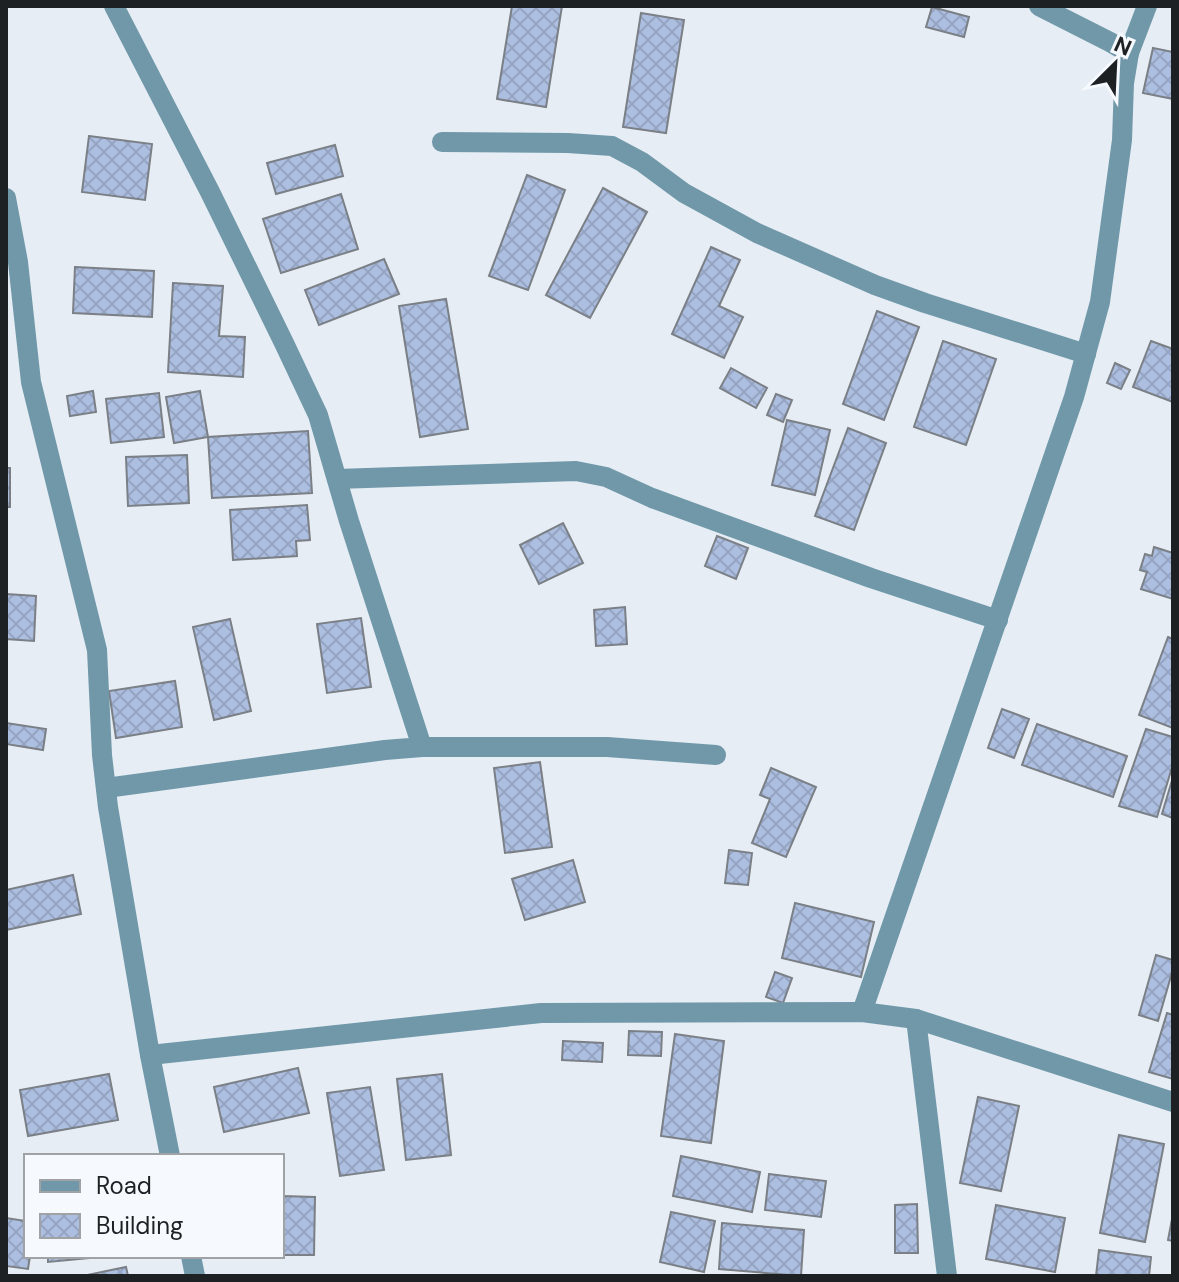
<svg xmlns="http://www.w3.org/2000/svg" width="1179" height="1282" font-family="'DM Sans',sans-serif">
<style>
.building{fill:url(#building-cross-hatch);stroke:#7b7f86;stroke-width:2}
.lines{fill:none;stroke-linecap:round;stroke-linejoin:round}
.street{stroke:#7098a9;stroke-width:20}
</style>
<defs>
<pattern id="building-cross-hatch" width="8" height="8" patternUnits="userSpaceOnUse" patternTransform="scale(2)"><rect width="8" height="8" fill="#adbfe1"/><path d="M0 0l8 8M0 8l8-8" fill="none" stroke="#94a4c1"/></pattern>
</defs>
<rect width="100%" height="100%" fill="#e6edf4"/>
<g class="building">
<path d="M512 6H562L546 107 497 99Z"/>
<path d="M932 7 969 17 964 37 926 27Z"/>
<path d="M641 13 684 20 666 133 623 127Z"/>
<path d="M1153 48 1173 52V99L1143 93Z"/>
<path d="M89 136 152 144 145 200 82 192Z"/>
<path d="M335 145 343 176 276 194 267 163Z"/>
<path d="M527 175 565 190 528 290 489 276Z"/>
<path d="M603 188 647 212 590 318 546 295Z"/>
<path d="M341 194 358 249 281 273 263 219Z"/>
<path d="M711 247 740 260 719 306 743 317 724 358 672 334Z"/>
<path d="M384 259 399 294 319 325 305 290Z"/>
<path d="M75 267 154 271 152 317 73 313Z"/>
<path d="M173 283 223 286 219 336 245 337 243 377 168 372Z"/>
<path d="M446 299 468 429 420 437 399 306Z"/>
<path d="M877 311 919 327 884 420 843 404Z"/>
<path d="M943 341 996 359 966 445 914 427Z"/>
<path d="M1151 341 1173 349V402L1133 387Z"/>
<path d="M1115 363 1130 370 1121 389 1107 383Z"/>
<path d="M731 368 767 388 756 408 720 388Z"/>
<path d="M93 391 96 412 70 416 67 396Z"/>
<path d="M200 391 208 437 174 443 166 397Z"/>
<path d="M159 393 164 437 111 443 106 399Z"/>
<path d="M776 394 792 400 783 422 767 415Z"/>
<path d="M787 420 830 430 815 495 772 485Z"/>
<path d="M848 428 886 443 854 530 815 516Z"/>
<path d="M308 431 312 493 212 498 208 437Z"/>
<path d="M187 455 189 503 128 506 126 457Z"/>
<rect x="6" y="468" width="4" height="39"/>
<path d="M307 505 310 540 296 541 297 556 233 560 230 510Z"/>
<path d="M563 523 583 563 539 584 520 545Z"/>
<path d="M717 536 748 548 736 579 705 566Z"/>
<path d="M1154 547 1173 553V599L1141 589 1147 572 1140 570 1145 554 1152 556Z"/>
<path d="M6 594 36 596 34 641 6 639Z"/>
<path d="M625 607 627 644 596 646 594 610Z"/>
<path d="M361 618 371 687 327 693 317 624Z"/>
<path d="M230 619 251 711 214 720 193 627Z"/>
<path d="M1168 637 1173 639V728L1139 715Z"/>
<path d="M175 681 182 727 116 738 109 691Z"/>
<path d="M1002 709 1029 719 1014 758 988 748Z"/>
<path d="M6 723 46 729 43 750 6 744Z"/>
<path d="M1037 724 1127 756 1113 797 1022 765Z"/>
<path d="M1146 729 1173 737V764L1157 817 1119 806Z"/>
<path d="M540 762 552 847 505 853 494 768Z"/>
<path d="M771 768 816 787 786 857 752 843 770 799 760 795Z"/>
<path d="M1173 777V818L1162 814Z"/>
<path d="M729 850 752 853 748 885 725 883Z"/>
<path d="M573 860 585 902 525 920 512 879Z"/>
<path d="M73 875 81 914 6 930V890Z"/>
<path d="M795 903 874 922 861 977 782 958Z"/>
<path d="M1156 955 1173 960V969L1158 1021 1139 1015Z"/>
<path d="M775 972 792 978 783 1003 766 997Z"/>
<path d="M1167 1013 1173 1015V1079L1149 1072Z"/>
<path d="M629 1031 662 1032 661 1056 628 1055Z"/>
<path d="M675 1034 724 1041 711 1143 661 1136Z"/>
<path d="M563 1041 603 1043 602 1062 562 1060Z"/>
<path d="M298 1068 309 1113 224 1132 214 1087Z"/>
<path d="M109 1074 118 1120 28 1136 20 1090Z"/>
<path d="M442 1074 451 1155 406 1160 397 1079Z"/>
<path d="M370 1087 384 1170 340 1176 327 1093Z"/>
<path d="M978 1097 1019 1106 1001 1191 960 1183Z"/>
<path d="M1119 1135 1164 1144 1145 1242 1100 1233Z"/>
<path d="M681 1156 760 1172 752 1212 673 1196Z"/>
<path d="M769 1174 826 1181 821 1217 765 1210Z"/>
<path d="M282 1196 315 1197 314 1255H282Z"/>
<path d="M917 1204 918 1253H895V1205Z"/>
<path d="M996 1205 1065 1218 1055 1272 986 1259Z"/>
<path d="M671 1212 715 1221 704 1272 660 1262Z"/>
<path d="M1173 1214V1241L1168 1240Z"/>
<path d="M6 1218 26 1221V1256H30L28 1269 6 1266Z"/>
<path d="M722 1223 804 1230 801 1276 719 1269Z"/>
<path d="M1099 1250 1151 1257 1149 1276H1096Z"/>
<path d="M48 1256H111L48 1262Z"/>
<path d="M126 1267 128 1276H88L87 1275Z"/>
</g>
<g class="lines">
<g class="street">
<path d="M1039 6 1110 42 1129 53"/>
<path d="M442 142 568 143 612 146 642 162 684 193 757 233 875 285 925 303 1086 354"/>
<path d="M6 198 18 262 31 382 97 650 102 755 108 807 150 1055 170 1156"/>
<path d="M337 479 576 471 606 477 652 498 871 578 998 620"/>
<path d="M422 747H607L716 755"/>
<path d="M106 788 385 750 422 747 349 521 318 415 284 343 210 192 114 6"/>
<path d="M862 1012 1074 397 1100 302 1122 140 1124 83 1129 53 1147 6"/>
<path d="M916 1019 947 1276"/>
<path d="M150 1055 541 1013 862 1012 916 1019 1173 1102"/>
<path d="M191 1256 195 1276"/>
</g>
</g>
<rect width="1179" height="1282" fill="none" stroke="#1e2123" stroke-width="16"/>
<rect x="24" y="1154" width="260" height="104" fill="#f6fafe" stroke="#a0a3a6" stroke-width="2"/>
<rect x="40" y="1180" width="40" height="12" fill="#7098a9" stroke="#a0a3a6" stroke-width="2"/>
<text x="96" y="1194" font-size="24" fill="#1e2123">Road</text>
<rect x="40" y="1214" width="40" height="24" fill="url(#building-cross-hatch)" stroke="#a0a3a6" stroke-width="2"/>
<text x="96" y="1234" font-size="24" fill="#1e2123">Building</text>
<g transform="translate(1115 64) rotate(24)" stroke="#f6fafe" stroke-width="6" paint-order="stroke">
<path d="M0-6L14 30L0 20L-14 30Z" fill="#1e2123"/>
<text y="-12" font-size="22" font-weight="bold" text-anchor="middle" fill="#1e2123">N</text>
</g>
</svg>
